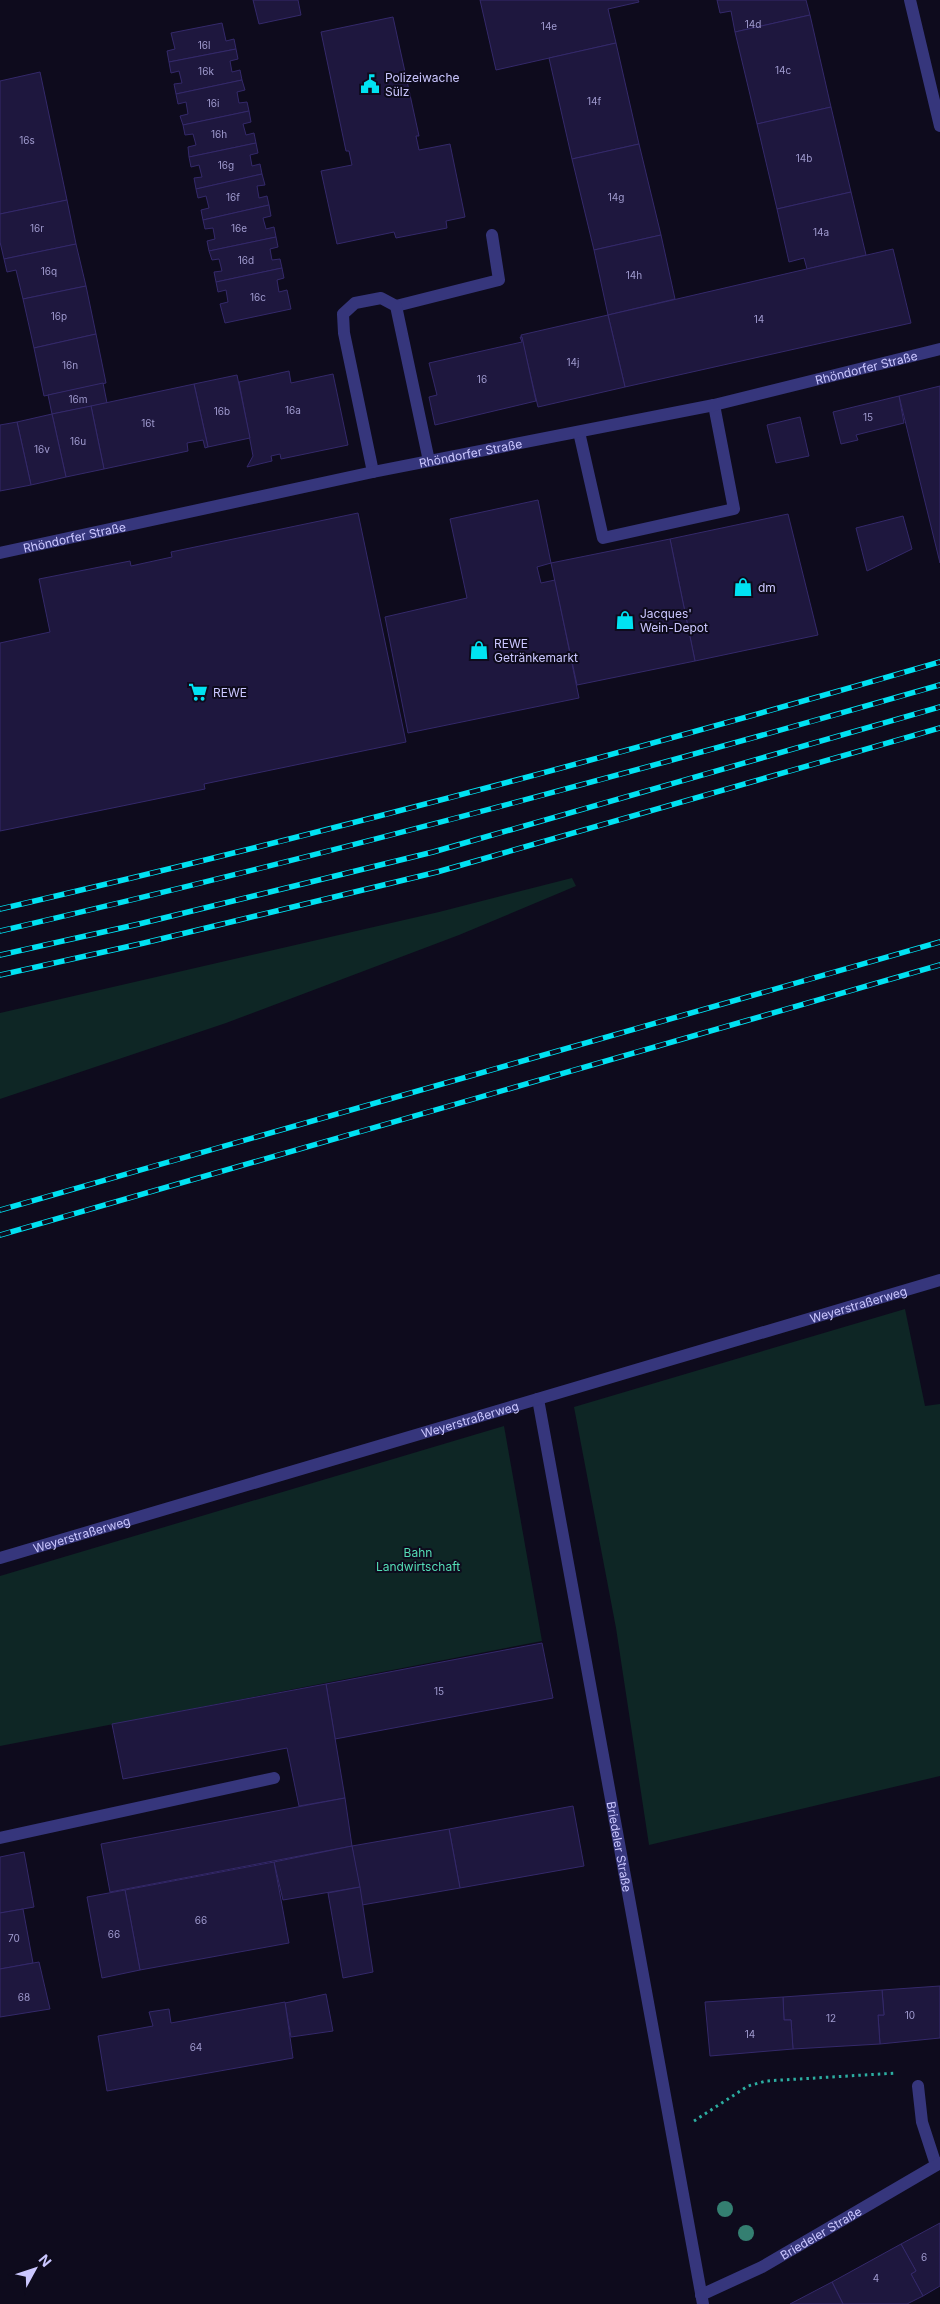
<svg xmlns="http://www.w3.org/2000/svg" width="940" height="2304" font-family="Inter,sans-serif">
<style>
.green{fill:#0e2625}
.building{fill:#1e173e;stroke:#34296a}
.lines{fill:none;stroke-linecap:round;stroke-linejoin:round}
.path{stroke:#2caea1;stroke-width:3;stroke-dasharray:2.5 4;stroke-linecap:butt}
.service{stroke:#36367c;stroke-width:12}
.minor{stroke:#36367c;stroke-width:12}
.rail-casing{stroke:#00e2f2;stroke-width:5.5}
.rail{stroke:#0e0b1d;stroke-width:4;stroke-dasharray:11;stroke-linecap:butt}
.tree{fill:#347f71}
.labels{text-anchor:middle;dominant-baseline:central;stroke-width:4;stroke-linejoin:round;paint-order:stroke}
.number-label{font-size:10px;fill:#a09bcf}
.poi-label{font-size:12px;fill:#cbc7ff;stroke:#0e0b1d;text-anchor:start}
.street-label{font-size:12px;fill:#cbc7ff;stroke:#0e0b1d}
.park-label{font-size:12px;fill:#54deb6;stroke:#0e0b1d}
</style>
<rect width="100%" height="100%" fill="#0e0b1d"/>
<g class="green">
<path d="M572 878 576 886 459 935 226 1023 0 1099V1013L439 912Z"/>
<path d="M905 1309 925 1406 940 1404V1776L649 1845 616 1628 574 1407Z"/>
<path d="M504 1426 542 1641 0 1746V1576Z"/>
</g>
<g class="building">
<path d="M253 0H298L301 15 259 24Z"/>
<path d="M480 0H638L639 2 608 9 616 43 496 70Z"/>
<path d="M717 0H806L810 15 735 32 731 11 720 13Z"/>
<path d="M810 15 831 107 757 124 735 32Z"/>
<path d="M393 17 419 136H416L419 150 450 144 465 217 446 221 447 228 396 238 394 232 337 244 321 171 352 165 349 151H346L321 32Z"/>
<path d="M222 23 226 41 234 39 236 49 169 62 167 51 175 49 171 33Z"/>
<path d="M616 43 639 144 572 159 549 58Z"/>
<path d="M236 49 238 59 230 61 232 72 240 70 242 80 176 94 174 84 182 83 179 71 171 73 169 62Z"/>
<path d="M40 72 67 200 0 214V81Z"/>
<path d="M242 80 245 90 237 92 239 103 247 102 249 111 183 125 180 116 188 114 186 102 178 104 176 94Z"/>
<path d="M831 107 851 192 777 209 757 124Z"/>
<path d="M249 111 251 122 243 124 246 135 254 133 256 143 189 157 188 147 196 145 193 134 185 135 183 125Z"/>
<path d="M256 143 258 153 250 155 252 166 260 164 262 174 196 189 194 178 202 177 199 165 191 167 189 157Z"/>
<path d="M639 144 661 235 594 250 572 159Z"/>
<path d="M262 174 265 185 257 186 259 198 267 196 269 205 203 220 201 210 209 208 206 196 198 198 196 189Z"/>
<path d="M851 192 866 255 807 269 804 258 789 262 777 209Z"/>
<path d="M67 200 76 244 4 259 0 242V214Z"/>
<path d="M269 205 271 216 263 218 266 229 274 227 276 237 209 251 207 241 215 239 213 228 205 229 203 220Z"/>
<path d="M661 235 675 299 608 315 594 250Z"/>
<path d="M276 237 278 247 270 249 272 260 280 259 282 268 216 282 214 272 222 271 219 259 212 260 209 251Z"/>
<path d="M76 244 86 286 23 299 16 270 7 272 4 259Z"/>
<path d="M893 249 911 323 625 387 608 315Z"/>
<path d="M282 268 284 278 277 280 279 292 287 290 291 309 225 323 220 304 228 302 226 290 218 292 216 282Z"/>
<path d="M86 286 96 334 34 348 23 299Z"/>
<path d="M608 315 625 387 538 407 521 335Z"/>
<path d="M96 334 106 383 44 396 34 348Z"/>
<path d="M520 337H522L536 401 435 425 429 397 437 395 429 363 522 342Z"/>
<path d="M289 371 291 383 333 374 348 445 281 459 280 454 271 456 272 461 247 467 253 456 239 382Z"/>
<path d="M237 375 250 438 208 447 194 384Z"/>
<path d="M103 383 107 403 52 414 48 395Z"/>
<path d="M194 384 208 447 205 448 203 440 187 443 188 451 104 469 91 406Z"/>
<path d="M940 386V563L899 396Z"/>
<path d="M899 396 904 423 856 435 858 440 841 444 833 412Z"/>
<path d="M91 406 104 469 66 477 52 414Z"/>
<path d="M52 414 66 477 31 485 17 422Z"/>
<path d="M800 417 809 456 776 463 767 425Z"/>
<path d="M17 422 31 485 0 491V425Z"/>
<path d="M538 500 551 563 537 567 541 583 555 580 579 698 408 733 385 617 467 598 450 519Z"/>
<path d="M358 513 406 742 204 784 205 789 0 831V643L50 632 39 579 130 561 131 566 172 557 171 552Z"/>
<path d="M788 514 818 635 695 661 670 539Z"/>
<path d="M903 516 912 549 867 571 856 528Z"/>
<path d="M670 539 695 661 577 685 551 563Z"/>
<path d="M542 1643 553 1698 335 1739 326 1684Z"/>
<path d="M326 1684 345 1798 299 1806 287 1748 123 1779 112 1724Z"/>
<path d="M345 1798 352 1846 110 1892 101 1844Z"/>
<path d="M573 1806 584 1866 460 1888 449 1829Z"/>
<path d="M449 1829 460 1888 362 1905 352 1846Z"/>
<path d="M352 1846 360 1887 283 1900 274 1862Z"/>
<path d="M24 1852 34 1907 0 1913V1857Z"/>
<path d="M274 1862 289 1943 140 1970 125 1890Z"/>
<path d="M360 1887 373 1972 343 1978 328 1893Z"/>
<path d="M125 1890 140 1970 102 1978 87 1897Z"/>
<path d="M23 1909 33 1963 0 1969V1913Z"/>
<path d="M39 1962 50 2009 0 2017V1969Z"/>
<path d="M940 1986V2038L880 2044 878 2015H884L882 1990Z"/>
<path d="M882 1990 884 2015H878L880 2044 793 2049 791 2020H784L783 1997Z"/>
<path d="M326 1994 333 2031 291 2037 285 2003Z"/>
<path d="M783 1997 784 2020H791L793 2049 710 2056 705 2002Z"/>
<path d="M285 2002 293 2058 107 2091 98 2036 153 2026 149 2012 169 2009 171 2023Z"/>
<path d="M940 2223V2286L923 2296 911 2274 916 2271 901 2244Z"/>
<path d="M901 2244 916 2271 911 2274 923 2296 907 2304H843L832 2282Z"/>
<path d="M832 2282 843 2304H790Z"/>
</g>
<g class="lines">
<path class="path" d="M694 2121 748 2086 766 2081 897 2073"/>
<g class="service">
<path d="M910 0 940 126"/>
<path d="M396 306 499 280 492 235"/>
<path d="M579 432 603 538 734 509 714 405"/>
<path d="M373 472 344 333 343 314 355 303 381 298 396 306 429 461"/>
<path d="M0 1838 274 1778"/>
<path d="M918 2086 922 2122 936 2165"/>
</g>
<g class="minor">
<path id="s1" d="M0 553 373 472 714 405 940 349"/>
<path id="s2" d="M538 1399 703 2304"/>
<path id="s3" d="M0 1558 940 1280"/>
<path id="s4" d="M701 2295 762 2267 940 2163"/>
</g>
<g class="rail-casing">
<g id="rail">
<path d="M0 909C316 836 629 752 940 662"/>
<path d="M0 931C315 858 629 774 940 685"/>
<path d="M0 955 139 924 433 852 940 707"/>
<path d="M0 975 144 943 437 872 940 728"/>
<path d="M0 1210 940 942"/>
<path d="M0 1235 940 965"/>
</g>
</g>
<use href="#rail" class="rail"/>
</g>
<g class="tree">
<circle cx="725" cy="2209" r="8"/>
<circle cx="746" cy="2233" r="8"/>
</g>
<defs>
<g id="civic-bare" transform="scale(1.5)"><path d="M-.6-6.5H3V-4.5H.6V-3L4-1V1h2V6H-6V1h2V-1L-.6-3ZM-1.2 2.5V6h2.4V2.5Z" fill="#00e2f2" stroke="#0e0b1d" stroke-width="2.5" paint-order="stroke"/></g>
<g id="shop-bare" transform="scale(1.5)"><path d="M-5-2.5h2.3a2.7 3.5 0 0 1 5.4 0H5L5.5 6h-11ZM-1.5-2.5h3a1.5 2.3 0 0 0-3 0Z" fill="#00e2f2" stroke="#0e0b1d" stroke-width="2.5" paint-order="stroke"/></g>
<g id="supermarket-bare" transform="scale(1.5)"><path d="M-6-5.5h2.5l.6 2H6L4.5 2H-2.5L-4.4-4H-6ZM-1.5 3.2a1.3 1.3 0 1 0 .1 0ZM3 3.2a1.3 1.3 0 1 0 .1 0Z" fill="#00e2f2" stroke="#0e0b1d" stroke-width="2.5" paint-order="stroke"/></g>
</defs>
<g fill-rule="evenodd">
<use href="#civic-bare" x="370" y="84"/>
<use href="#shop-bare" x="743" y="587"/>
<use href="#shop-bare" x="625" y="620"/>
<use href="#shop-bare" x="479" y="650"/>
<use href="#supermarket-bare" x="198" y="692"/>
</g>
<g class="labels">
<g class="number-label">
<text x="753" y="24">14d</text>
<text x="549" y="26">14e</text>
<text x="204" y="45">16l</text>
<text x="783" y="70">14c</text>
<text x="206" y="71">16k</text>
<text x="594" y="101">14f</text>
<text x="213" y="103">16i</text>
<text x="219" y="134">16h</text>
<text x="27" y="140">16s</text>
<text x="804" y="158">14b</text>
<text x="226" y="165">16g</text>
<text x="233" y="197">16f</text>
<text x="616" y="197">14g</text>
<text x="37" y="228">16r</text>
<text x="239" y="228">16e</text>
<text x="821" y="232">14a</text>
<text x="246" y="260">16d</text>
<text x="49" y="271">16q</text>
<text x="634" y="275">14h</text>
<text x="258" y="297">16c</text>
<text x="59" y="316">16p</text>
<text x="759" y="319">14</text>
<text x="573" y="362">14j</text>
<text x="70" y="365">16n</text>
<text x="482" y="379">16</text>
<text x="78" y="399">16m</text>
<text x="293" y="410">16a</text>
<text x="222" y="411">16b</text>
<text x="868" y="417">15</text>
<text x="148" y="423">16t</text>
<text x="78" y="441">16u</text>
<text x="42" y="449">16v</text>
<text x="439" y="1691">15</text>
<text x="201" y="1920">66</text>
<text x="114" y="1934">66</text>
<text x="14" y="1938">70</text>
<text x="24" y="1997">68</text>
<text x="910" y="2015">10</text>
<text x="831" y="2018">12</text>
<text x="750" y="2034">14</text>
<text x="196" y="2047">64</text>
<text x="924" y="2257">6</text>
<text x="876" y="2278">4</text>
</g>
<g class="poi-label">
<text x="385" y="77">Polizeiwache<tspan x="385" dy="14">Sülz</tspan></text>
<text x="758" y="587">dm</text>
<text x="640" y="613">Jacques'<tspan x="640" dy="14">Wein-Depot</tspan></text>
<text x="494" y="643">REWE<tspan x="494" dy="14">Getränkemarkt</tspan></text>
<text x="213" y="692">REWE</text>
</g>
<g class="street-label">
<text stroke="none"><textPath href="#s1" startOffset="886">Rhöndorfer Straße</textPath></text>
<text stroke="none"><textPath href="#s1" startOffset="481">Rhöndorfer Straße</textPath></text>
<text stroke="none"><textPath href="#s1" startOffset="76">Rhöndorfer Straße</textPath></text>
<text stroke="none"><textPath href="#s3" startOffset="895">Weyerstraßerweg</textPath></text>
<text stroke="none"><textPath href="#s3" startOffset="490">Weyerstraßerweg</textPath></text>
<text stroke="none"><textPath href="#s3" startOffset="85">Weyerstraßerweg</textPath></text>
<text stroke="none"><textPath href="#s2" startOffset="455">Briedeler Straße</textPath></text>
<text stroke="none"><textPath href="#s4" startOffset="135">Briedeler Straße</textPath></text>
</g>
<g class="park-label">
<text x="418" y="1552">Bahn<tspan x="418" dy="14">Landwirtschaft</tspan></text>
</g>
</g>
<g transform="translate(35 2269) rotate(50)" stroke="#0e0b1d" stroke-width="4" paint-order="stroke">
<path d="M0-4L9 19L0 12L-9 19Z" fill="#cbc7ff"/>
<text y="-8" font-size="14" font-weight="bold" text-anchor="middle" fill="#cbc7ff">N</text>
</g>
</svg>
